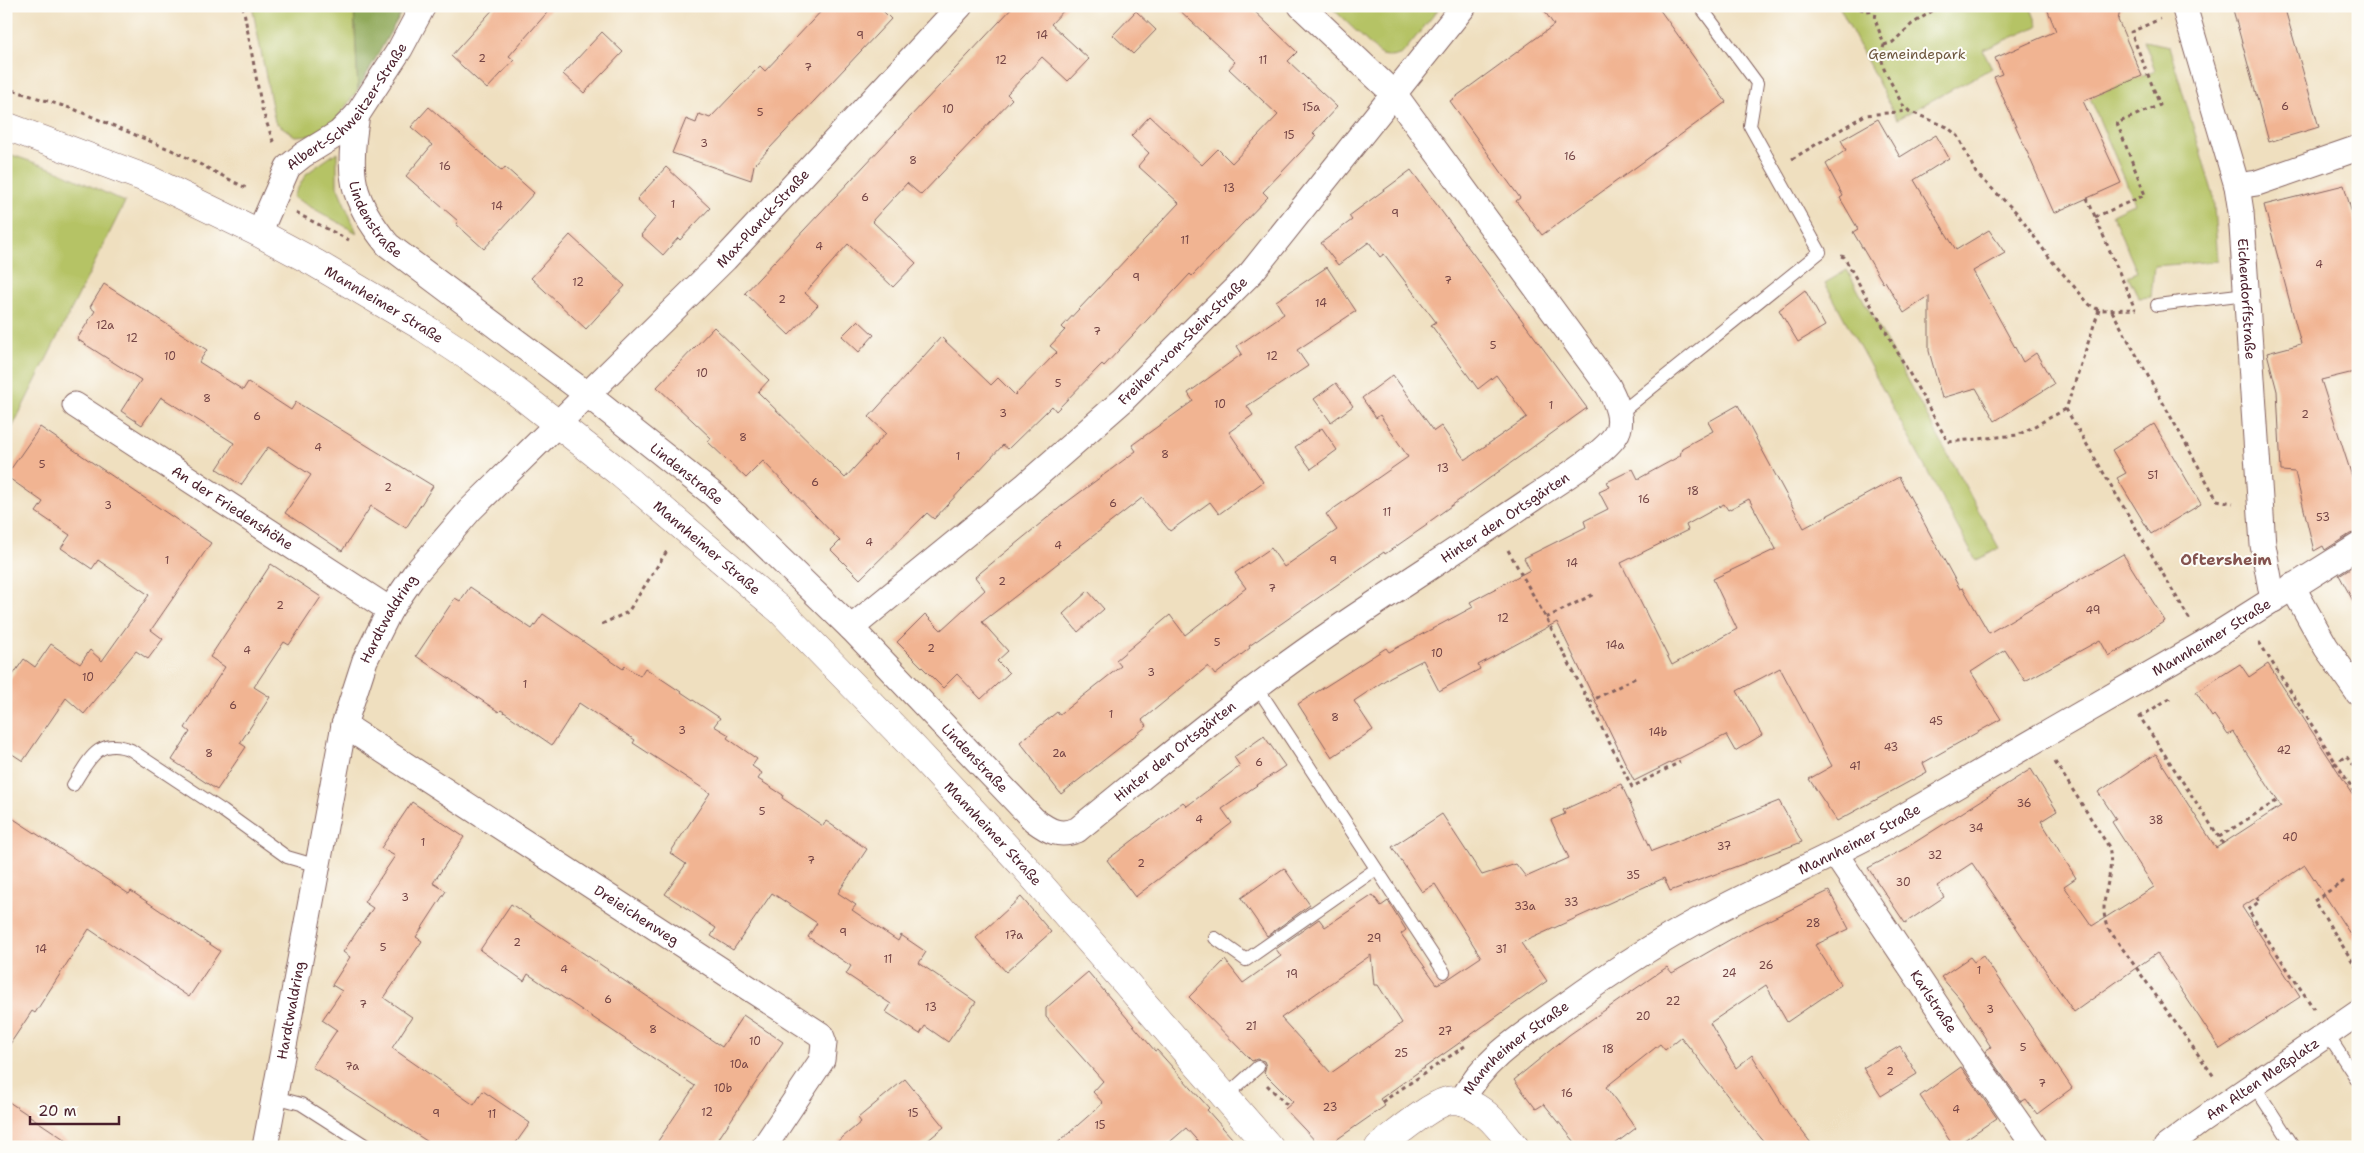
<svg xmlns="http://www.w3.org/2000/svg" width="2364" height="1153" font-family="'Shantell Sans',sans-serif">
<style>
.green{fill:#b5c365;stroke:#807148}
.forest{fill:#90a95a;stroke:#6d6442}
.building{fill:#f1b492;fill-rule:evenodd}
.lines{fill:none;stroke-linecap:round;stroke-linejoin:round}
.service-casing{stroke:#84625f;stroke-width:14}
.minor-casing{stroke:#84625f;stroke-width:27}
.tertiary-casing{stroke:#84625f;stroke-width:29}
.path{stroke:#84625f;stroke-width:3;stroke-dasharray:4 4;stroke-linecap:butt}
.service{stroke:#fff;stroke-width:12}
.minor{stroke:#fff;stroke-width:25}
.tertiary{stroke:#fff;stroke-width:28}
.labels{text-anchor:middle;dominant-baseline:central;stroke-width:4;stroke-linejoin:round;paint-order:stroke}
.number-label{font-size:11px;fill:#744445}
.park-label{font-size:14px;fill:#6f583f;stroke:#fdfcf7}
.street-label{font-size:14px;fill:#4a1f2b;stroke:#fdfcf7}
.quarter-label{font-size:16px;font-weight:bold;fill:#84534f;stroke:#fdfcf7}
</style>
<rect width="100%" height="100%" fill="#fdfcf7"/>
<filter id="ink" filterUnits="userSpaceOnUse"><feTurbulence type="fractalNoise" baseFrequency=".02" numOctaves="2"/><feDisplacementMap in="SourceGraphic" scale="10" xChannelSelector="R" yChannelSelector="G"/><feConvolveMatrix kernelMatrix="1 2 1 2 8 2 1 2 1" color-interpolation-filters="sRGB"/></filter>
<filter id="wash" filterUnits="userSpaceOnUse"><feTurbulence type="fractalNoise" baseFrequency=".0096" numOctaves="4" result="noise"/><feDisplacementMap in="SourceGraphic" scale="20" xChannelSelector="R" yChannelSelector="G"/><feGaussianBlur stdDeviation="1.12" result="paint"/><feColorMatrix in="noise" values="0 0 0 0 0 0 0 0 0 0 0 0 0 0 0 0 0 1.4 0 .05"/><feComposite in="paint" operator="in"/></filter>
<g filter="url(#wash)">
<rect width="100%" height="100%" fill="#efdfbf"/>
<g class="green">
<path d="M252 6H354L358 90 334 122 313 135 295 136 275 122Z"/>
<path d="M1330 6H1441L1402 54 1393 57 1381 55Z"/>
<path d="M1839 6H2030L2038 26 1983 50 1992 68 1897 119Z"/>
<path d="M2144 41 2169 46 2213 194 2218 261 2154 266 2151 297 2139 298 2128 276 2137 272 2112 214 2135 203 2090 98 2155 70Z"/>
<path d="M337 152V186L357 233 293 197 306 174Z"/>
<path d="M6 153 56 170 125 202 6 440Z"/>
<path d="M1847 270 1999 548 1976 561 1825 283Z"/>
</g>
<path class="forest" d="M354 6H405L358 90Z"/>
<g id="blocks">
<g class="building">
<path d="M496 6H553L509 56 514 60 487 89 451 56Z"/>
<path d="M826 6H878L891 19 754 165 751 180 672 153 686 119 696 123 699 114 710 118 760 66 765 71Z"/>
<path d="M1014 6H1068L1051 24 1089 59 1068 81 1042 57 1007 94 1012 99 921 195 907 183 872 221 916 263 893 287 848 244 805 293 818 305 789 335 745 293Z"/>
<path d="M1175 6H1249L1297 52 1288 61 1337 107 1313 133 1316 136 1263 192 1268 197 1192 276 1190 274 1104 366 1102 364 1056 411 1052 406 1008 449 1003 445 934 519 927 513 860 579 831 550 840 541 763 461 746 478 708 442 711 438 657 387 714 327 769 380 758 392 845 478 886 433 869 417 941 337 991 385 998 378 1015 395 1057 352 1050 346 1065 330 1062 327 1179 203 1138 166 1149 153 1131 136 1150 116 1202 165 1218 149 1232 163 1278 115 1229 69 1235 62Z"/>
<path d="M1541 6H1657L1726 102 1542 235 1516 201 1520 198 1450 101 1554 25Z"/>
<path d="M2046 6H2121L2118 20 2142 76 2083 101 2121 183 2054 213 1994 77 2002 74 1995 58 2056 31Z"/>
<path d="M2232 6H2284L2319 127 2269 142Z"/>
<path d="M1136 11 1156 30 1133 54 1113 35Z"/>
<path d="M602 32 623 52 584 93 563 74Z"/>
<path d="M429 107 502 171 505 167 534 193 484 249 456 224 458 221 406 176 432 145 411 127Z"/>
<path d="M1878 119 1900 157 1936 135 1949 158 1914 180 1956 250 1989 230 2005 253 1973 271 2023 362 2036 353 2054 384 1995 421 1976 388 1942 398 1929 351V296L1904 313 1885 281 1883 283 1853 232 1858 229 1840 198 1843 196 1826 164 1846 150 1841 140Z"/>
<path d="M666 167 710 208 680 240 678 238 663 255 641 235 656 217 637 199Z"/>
<path d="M1411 170 1587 408 1426 524 1427 525 1385 554 1384 552 1249 646 1250 648 1215 675 1208 666 1142 720 1147 726 1061 794 1020 742 1057 712 1059 715 1121 666 1116 660 1170 615 1185 635 1246 588 1235 573 1271 548 1284 567 1337 530 1326 514 1408 457 1380 415 1376 418 1362 398 1393 375 1434 431 1441 426 1465 460 1527 417 1496 375 1478 389 1431 325 1436 322 1384 254 1380 257 1369 242 1338 265 1321 243 1352 220 1349 216Z"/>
<path d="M2344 185 2358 235V371L2321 380 2358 495V532L2350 534 2325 550 2323 546 2314 551 2295 472 2281 471 2277 391 2267 353 2301 344 2264 205Z"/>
<path d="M570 235 625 286 586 329 531 278Z"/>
<path d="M1327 267 1356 311 1297 350 1308 366 1247 406 1253 415 1229 432 1263 482 1219 514 1210 502 1170 531 1142 498 982 622 1008 651 997 661 1009 673 981 699 957 674 943 688 897 642 925 614 941 630 985 590 975 577 1063 505 1136 451 1132 445 1193 401 1188 393 1242 354 1237 346 1284 314 1276 301Z"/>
<path d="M104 284 207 350 199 362 243 390 248 382 291 410 296 402 433 486 406 528 371 506 342 551 285 513 311 475 268 447 241 485 217 469 234 443 161 397 142 425 121 411 141 380 77 339 95 311 90 307Z"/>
<path d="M1805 290 1825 326 1798 342 1779 310Z"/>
<path d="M858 320 874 335 859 352 842 336Z"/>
<path d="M1336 383 1353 406 1331 422 1314 399Z"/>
<path d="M1738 405 1804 528 1899 477 1960 589 1963 588 1989 633 2123 554 2165 621 2109 656 2100 640 2025 681 2005 650 1971 672 2001 719 1923 763 1927 772 1837 821 1809 779 1832 766 1780 668 1737 691 1762 735 1735 751 1726 735 1634 781 1557 622 1478 665 1480 669 1439 691 1423 660 1390 677 1354 701 1373 730 1332 757 1298 704 1386 648 1389 652 1473 607 1470 602 1530 570 1524 558 1586 527 1584 521 1608 509 1599 492 1610 487 1607 482 1633 469 1638 479 1680 456 1682 448 1713 431 1708 422ZM1749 499 1776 549 1713 579 1737 629 1672 665 1621 563 1688 530 1686 525 1724 504 1728 510Z"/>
<path d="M2154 424 2201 504 2151 534 2117 478 2126 473 2112 450Z"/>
<path d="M40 427 211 543 151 630 163 639 148 659 136 651 84 714 66 698 23 761 6 750V685L24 659 35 667 51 644 80 664 90 650 102 661 149 595 98 560 92 569 61 548 70 535 36 512 43 502 6 476Z"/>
<path d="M1322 428 1337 450 1311 469 1295 447Z"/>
<path d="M2358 563V610L2339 575Z"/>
<path d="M271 564 321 597 289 645 284 642 254 687 270 697 240 743 246 747 217 790 172 760 190 732 185 728 225 667 210 657Z"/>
<path d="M470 587 532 629 543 614 623 669 625 666 640 676 645 668 720 718 714 726 729 735 727 738 757 759 752 766 762 773 758 779 783 795 782 798 823 826 826 821 867 849 838 893 856 905 852 910 877 927 898 941 901 935 926 952 919 963 976 1002 948 1042 925 1026 920 1034 886 1012 891 1004 846 974 851 966 808 937 817 923 772 893 733 950 711 936 716 928 665 894 686 864 670 853 710 793 633 743 635 740 579 703 552 745 501 710 499 712 416 656 455 598 460 601Z"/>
<path d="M1088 591 1104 609 1078 632 1063 614Z"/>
<path d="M2240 664 2249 677 2268 664 2358 802V946L2305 865 2242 907 2300 997 2220 1049 2157 953 2074 1012 1972 863 1937 886 1944 897 1905 923 1868 868 1906 848 2031 769 2057 811 2041 821 2076 878 2064 886 2092 926 2154 887 2112 822 2116 819 2098 792 2156 754 2216 848 2281 806 2233 732 2228 735 2214 715 2212 717 2196 692Z"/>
<path d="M1264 736 1285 766 1222 809 1232 823 1135 897 1107 860 1183 802 1187 806 1240 766 1234 757Z"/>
<path d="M1621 784 1652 851 1779 801 1802 842 1670 891 1664 878 1521 943 1547 981 1380 1099 1385 1106 1326 1147H1321L1285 1109 1293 1102 1264 1073 1266 1066 1264 1061 1257 1059 1252 1061 1189 997 1225 960 1243 983 1281 956 1276 949 1319 919 1325 927 1373 895 1381 906 1388 901 1406 930 1401 934 1437 984 1448 979 1481 957 1435 884 1422 892 1392 847 1442 814 1482 875 1516 864 1526 877 1569 858 1551 820 1565 814 1563 810ZM1371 955 1374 985H1378L1402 1023 1331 1073 1281 1018Z"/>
<path d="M412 802 464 837 433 883 446 891 416 937 422 941 384 998 412 1017 392 1048 474 1105 483 1091 530 1123 513 1147H436L312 1067 337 1030 322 1020 342 991 332 985 350 957 343 952 373 908 364 902 395 856 381 848Z"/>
<path d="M6 814 129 894 131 891 220 951 189 997 89 929 35 1013 32 1011 6 1050Z"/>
<path d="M1284 868 1310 905 1267 936 1241 898Z"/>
<path d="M1829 891 1849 929 1815 945 1841 985 1787 1022 1766 985 1710 1023 1736 1068 1752 1055 1788 1113 1814 1147H1768L1681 1037 1665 1050 1660 1044 1606 1087 1636 1128 1611 1147H1579L1544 1104 1536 1109 1514 1080 1569 1035 1667 967 1672 973 1738 935Z"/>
<path d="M1021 897 1051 932 1006 972 976 938Z"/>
<path d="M511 904 722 1047 743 1015 783 1042 713 1147H654L695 1086 528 974 524 981 480 950Z"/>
<path d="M1983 956 2072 1088 2037 1114 2026 1099 2021 1102 1985 1051 1991 1047 1962 1001 1941 977 1970 957 1974 962Z"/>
<path d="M1088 972 1155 1051 1157 1050 1209 1108 1207 1110 1240 1147H1203L1186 1128 1164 1147H1053L1103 1103 1093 1092 1103 1081 1046 1017V1008Z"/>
<path d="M1900 1046 1917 1074 1881 1096 1863 1068Z"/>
<path d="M1961 1067 1997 1118 1954 1147 1920 1096Z"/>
<path d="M905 1079 944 1127 920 1147H831L861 1122 858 1118Z"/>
<path d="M6 1100 76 1147H6Z"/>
</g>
</g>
</g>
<g filter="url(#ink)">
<use href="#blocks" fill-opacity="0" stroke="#84625f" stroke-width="1"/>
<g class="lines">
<g class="service-casing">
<g id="service">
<path d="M2157 305 2246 294"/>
<path d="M1619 414 1820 252 1750 126 1757 83 1703 10V6"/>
<path d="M1257 687 1444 972"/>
<path d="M73 785C89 760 98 736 131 750L223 811 287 857 318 866"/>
<path d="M1215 938 1246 960 1376 869"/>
<path d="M2327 1034 2358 1081"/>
<path d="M2253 1084 2294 1147"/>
<path d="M275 1097 301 1104 368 1147"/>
<path d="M1225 1097 1258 1067"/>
</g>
</g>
<g class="minor-casing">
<g id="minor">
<path id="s1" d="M2184 6 2237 186 2241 212 2263 545 2273 600"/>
<path id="s2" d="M357 115C347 172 350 199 388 245L588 395 714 495 851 628 1034 820C1049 831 1059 837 1077 830 1161 762 1244 692 1334 631 1400 586 1468 543 1535 497 1556 483 1601 456 1615 436 1626 421 1615 400 1608 386L1395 95 1301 6"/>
<path d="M2237 186 2257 183 2358 148"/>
<path id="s3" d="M259 233 288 167 303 155 339 133 357 115 400 49 423 6"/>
<path id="s4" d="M75 405 390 610"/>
<path d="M2292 586 2326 647 2358 693"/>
<path id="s5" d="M851 628 1026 485 1122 401 1251 273 1464 6"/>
<path id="s6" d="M344 725 821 1035 824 1043 822 1060 764 1147"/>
<path id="s7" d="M1836 855 1951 1027 2035 1147"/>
<path id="s8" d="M1461 1102C1485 1057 1522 1036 1563 1007 1609 974 1656 942 1707 916 1766 884 1828 859 1887 826L2204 643 2358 546"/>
<path id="s9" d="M265 1147 344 725 365 660 390 610 414 575 470 510 725 259 960 6"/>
<path id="s10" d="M2166 1147 2198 1123 2358 1013"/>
</g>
</g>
<g class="tertiary-casing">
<g id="tertiary">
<path id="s11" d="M6 126 150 180 259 233 315 263 423 327 470 358 513 389 620 473 780 610 910 744 1023 865 1269 1147"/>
<path d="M1379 1147C1395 1135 1429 1106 1447 1101 1463 1097 1481 1109 1492 1120 1500 1128 1507 1138 1515 1147"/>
</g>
</g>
<g class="path">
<path d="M243 6 262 109 274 144"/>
<path d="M1852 6 1867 11 1875 10"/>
<path d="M1877 6 1875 19 1884 45 1881 56 1884 69 1902 104 1909 111 1947 127 1958 136 1976 173 2017 213 2051 260 2090 305 2099 310 2136 309"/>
<path d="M1884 45 1893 42 1912 24 1940 6"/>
<path d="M6 88 76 110 176 152 248 189"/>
<path d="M1792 159 1865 115 1909 111"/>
<path d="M2087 198 2135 309"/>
<path d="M296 213 349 240"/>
<path d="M2095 217 2145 195 2117 123 2160 105 2131 32 2160 19"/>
<path d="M1841 256 1844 257 1948 442 2018 435 2066 409"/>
<path d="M2099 310 2066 409 2190 620"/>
<path d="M2112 311 2217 500 2233 503"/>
<path d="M1508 550 1546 618 1632 787 1680 762"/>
<path d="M1546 618 1594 594"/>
<path d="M602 624 628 612 667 551"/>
<path d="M2259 642 2336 763 2333 765"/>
<path d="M2170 698 2140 717 2219 837"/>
<path d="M1589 702 1637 677"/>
<path d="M2055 762 2109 847C2116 877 2097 897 2107 927L2215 1078"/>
<path d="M2358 773 2346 756 2336 763 2358 797"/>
<path d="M2223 844 2219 837 2278 800"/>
<path d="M2344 881 2314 901 2358 970"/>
<path d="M2257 897 2260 901 2248 910 2314 1009"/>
<path d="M1267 1085 1288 1106"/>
<path d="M1382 1102 1465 1046"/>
</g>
<use href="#service" class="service"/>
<use href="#minor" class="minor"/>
<use href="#tertiary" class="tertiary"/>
</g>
</g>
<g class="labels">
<g class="number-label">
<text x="860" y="35">9</text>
<text x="1042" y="35">14</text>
<text x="482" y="58">2</text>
<text x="1001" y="60">12</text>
<text x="1263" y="60">11</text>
<text x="808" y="67">7</text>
<text x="2285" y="106">6</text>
<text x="1311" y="107">15a</text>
<text x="948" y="109">10</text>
<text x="760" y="112">5</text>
<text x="1289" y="135">15</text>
<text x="704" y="143">3</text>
<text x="1570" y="156">16</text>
<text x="913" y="160">8</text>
<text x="445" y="166">16</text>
<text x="1229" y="188">13</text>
<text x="865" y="197">6</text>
<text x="673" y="204">1</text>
<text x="497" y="206">14</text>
<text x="1395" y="213">9</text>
<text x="1185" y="240">11</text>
<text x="819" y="246">4</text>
<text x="2319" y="264">4</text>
<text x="1136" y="277">9</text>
<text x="1448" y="280">7</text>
<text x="578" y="282">12</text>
<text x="782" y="299">2</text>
<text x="1321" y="303">14</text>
<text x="105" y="325">12a</text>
<text x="1097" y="331">7</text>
<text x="132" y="338">12</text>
<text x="1493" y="345">5</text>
<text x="170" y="356">10</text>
<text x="1272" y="356">12</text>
<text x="702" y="373">10</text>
<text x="1058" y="383">5</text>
<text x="207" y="398">8</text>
<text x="1220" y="404">10</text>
<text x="1551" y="405">1</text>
<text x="1003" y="413">3</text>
<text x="2305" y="414">2</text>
<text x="257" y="416">6</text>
<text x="743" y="437">8</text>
<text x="318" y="447">4</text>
<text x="1165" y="454">8</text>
<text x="958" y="456">1</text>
<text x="42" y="464">5</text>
<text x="1443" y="468">13</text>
<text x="2153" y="475">51</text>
<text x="815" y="482">6</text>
<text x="388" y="487">2</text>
<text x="1693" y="491">18</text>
<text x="1644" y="499">16</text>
<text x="1113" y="503">6</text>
<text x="108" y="505">3</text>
<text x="1387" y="512">11</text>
<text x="2323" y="517">53</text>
<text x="869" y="542">4</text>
<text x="1058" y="545">4</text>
<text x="167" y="560">1</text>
<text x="1333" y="560">9</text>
<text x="1572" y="563">14</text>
<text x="1002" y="581">2</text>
<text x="1272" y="588">7</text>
<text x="280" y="605">2</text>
<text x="2093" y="610">49</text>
<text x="1503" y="618">12</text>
<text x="1217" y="642">5</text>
<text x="1615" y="645">14a</text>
<text x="931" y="648">2</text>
<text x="247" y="650">4</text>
<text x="1437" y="653">10</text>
<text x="1151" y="672">3</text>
<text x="88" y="677">10</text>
<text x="525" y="684">1</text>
<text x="233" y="705">6</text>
<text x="1111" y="714">1</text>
<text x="1335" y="717">8</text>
<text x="1936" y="721">45</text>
<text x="682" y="730">3</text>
<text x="1658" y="732">14b</text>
<text x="1891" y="747">43</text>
<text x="2284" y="750">42</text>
<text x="209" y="753">8</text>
<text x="1059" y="753">2a</text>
<text x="1259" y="762">6</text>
<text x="1855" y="766">41</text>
<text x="2024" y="803">36</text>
<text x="762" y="811">5</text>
<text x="1199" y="819">4</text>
<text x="2156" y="820">38</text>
<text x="1976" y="828">34</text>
<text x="2290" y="837">40</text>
<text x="423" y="842">1</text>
<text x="1724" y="846">37</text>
<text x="1935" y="855">32</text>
<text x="811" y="860">7</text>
<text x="1141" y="863">2</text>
<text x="1633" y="875">35</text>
<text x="1903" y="882">30</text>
<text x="405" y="897">3</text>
<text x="1571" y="902">33</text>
<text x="1525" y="906">33a</text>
<text x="1813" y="923">28</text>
<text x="843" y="932">9</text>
<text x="1014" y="935">17a</text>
<text x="1374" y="938">29</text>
<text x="517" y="942">2</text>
<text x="383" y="947">5</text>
<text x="41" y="949">14</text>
<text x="1501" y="949">31</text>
<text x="888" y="959">11</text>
<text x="1766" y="965">26</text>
<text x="564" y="969">4</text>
<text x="1979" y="970">1</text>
<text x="1729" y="973">24</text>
<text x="1292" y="974">19</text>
<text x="608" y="999">6</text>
<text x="1673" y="1001">22</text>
<text x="363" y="1004">7</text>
<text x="931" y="1007">13</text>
<text x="1990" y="1009">3</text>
<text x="1643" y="1016">20</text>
<text x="1251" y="1026">21</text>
<text x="653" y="1029">8</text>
<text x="1445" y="1031">27</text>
<text x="755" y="1041">10</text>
<text x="2023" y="1047">5</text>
<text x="1608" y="1049">18</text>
<text x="1401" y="1053">25</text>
<text x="739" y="1064">10a</text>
<text x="352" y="1066">7a</text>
<text x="1890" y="1071">2</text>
<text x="2042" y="1083">7</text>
<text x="723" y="1088">10b</text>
<text x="1567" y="1093">16</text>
<text x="1330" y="1107">23</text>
<text x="1956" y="1109">4</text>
<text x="707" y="1112">12</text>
<text x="436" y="1113">9</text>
<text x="913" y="1113">15</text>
<text x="492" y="1114">11</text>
<text x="1100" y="1125">15</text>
</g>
<g class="park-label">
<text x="1917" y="54">Gemeindepark</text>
</g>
<g class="street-label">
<text stroke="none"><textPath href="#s3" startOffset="158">Albert-Schweitzer-Straße</textPath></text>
<text stroke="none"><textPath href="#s2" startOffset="111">Lindenstraße</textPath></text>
<text stroke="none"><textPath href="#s9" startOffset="1095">Max-Planck-Straße</textPath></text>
<text stroke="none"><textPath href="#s1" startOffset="301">Eichendorffstraße</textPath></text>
<text stroke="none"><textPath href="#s11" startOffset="419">Mannheimer Straße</textPath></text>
<text stroke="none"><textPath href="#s5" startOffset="439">Freiherr-vom-Stein-Straße</textPath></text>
<text stroke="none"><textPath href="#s2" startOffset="516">Lindenstraße</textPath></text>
<text stroke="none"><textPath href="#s4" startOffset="188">An der Friedenshöhe</textPath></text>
<text stroke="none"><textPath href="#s2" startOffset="1584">Hinter den Ortsgärten</textPath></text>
<text stroke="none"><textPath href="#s11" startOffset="824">Mannheimer Straße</textPath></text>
<text stroke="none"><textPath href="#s9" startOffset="545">Hardtwaldring</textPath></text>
<text stroke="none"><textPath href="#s8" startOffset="888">Mannheimer Straße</textPath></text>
<text stroke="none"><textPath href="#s2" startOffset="1179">Hinter den Ortsgärten</textPath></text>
<text stroke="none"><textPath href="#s2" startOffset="921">Lindenstraße</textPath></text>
<text stroke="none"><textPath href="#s11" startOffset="1229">Mannheimer Straße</textPath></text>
<text stroke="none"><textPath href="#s8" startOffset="482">Mannheimer Straße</textPath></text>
<text stroke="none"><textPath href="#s6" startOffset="349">Dreieichenweg</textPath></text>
<text stroke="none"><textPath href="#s7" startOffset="176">Karlstraße</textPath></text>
<text stroke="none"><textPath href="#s9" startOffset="139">Hardtwaldring</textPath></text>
<text stroke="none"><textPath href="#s8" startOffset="78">Mannheimer Straße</textPath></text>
<text stroke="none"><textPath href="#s10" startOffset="118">Am Alten Meßplatz</textPath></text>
</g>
<g class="quarter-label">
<text x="2226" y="559">Oftersheim</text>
</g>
</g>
<rect width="2364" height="1153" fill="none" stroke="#fdfcf7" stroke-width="25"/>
<path d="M30 1116v8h89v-8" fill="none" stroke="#4a1f2b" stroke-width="2.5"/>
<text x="38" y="1116" font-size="15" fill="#4a1f2b" stroke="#fdfcf7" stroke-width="4" paint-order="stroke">20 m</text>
</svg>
